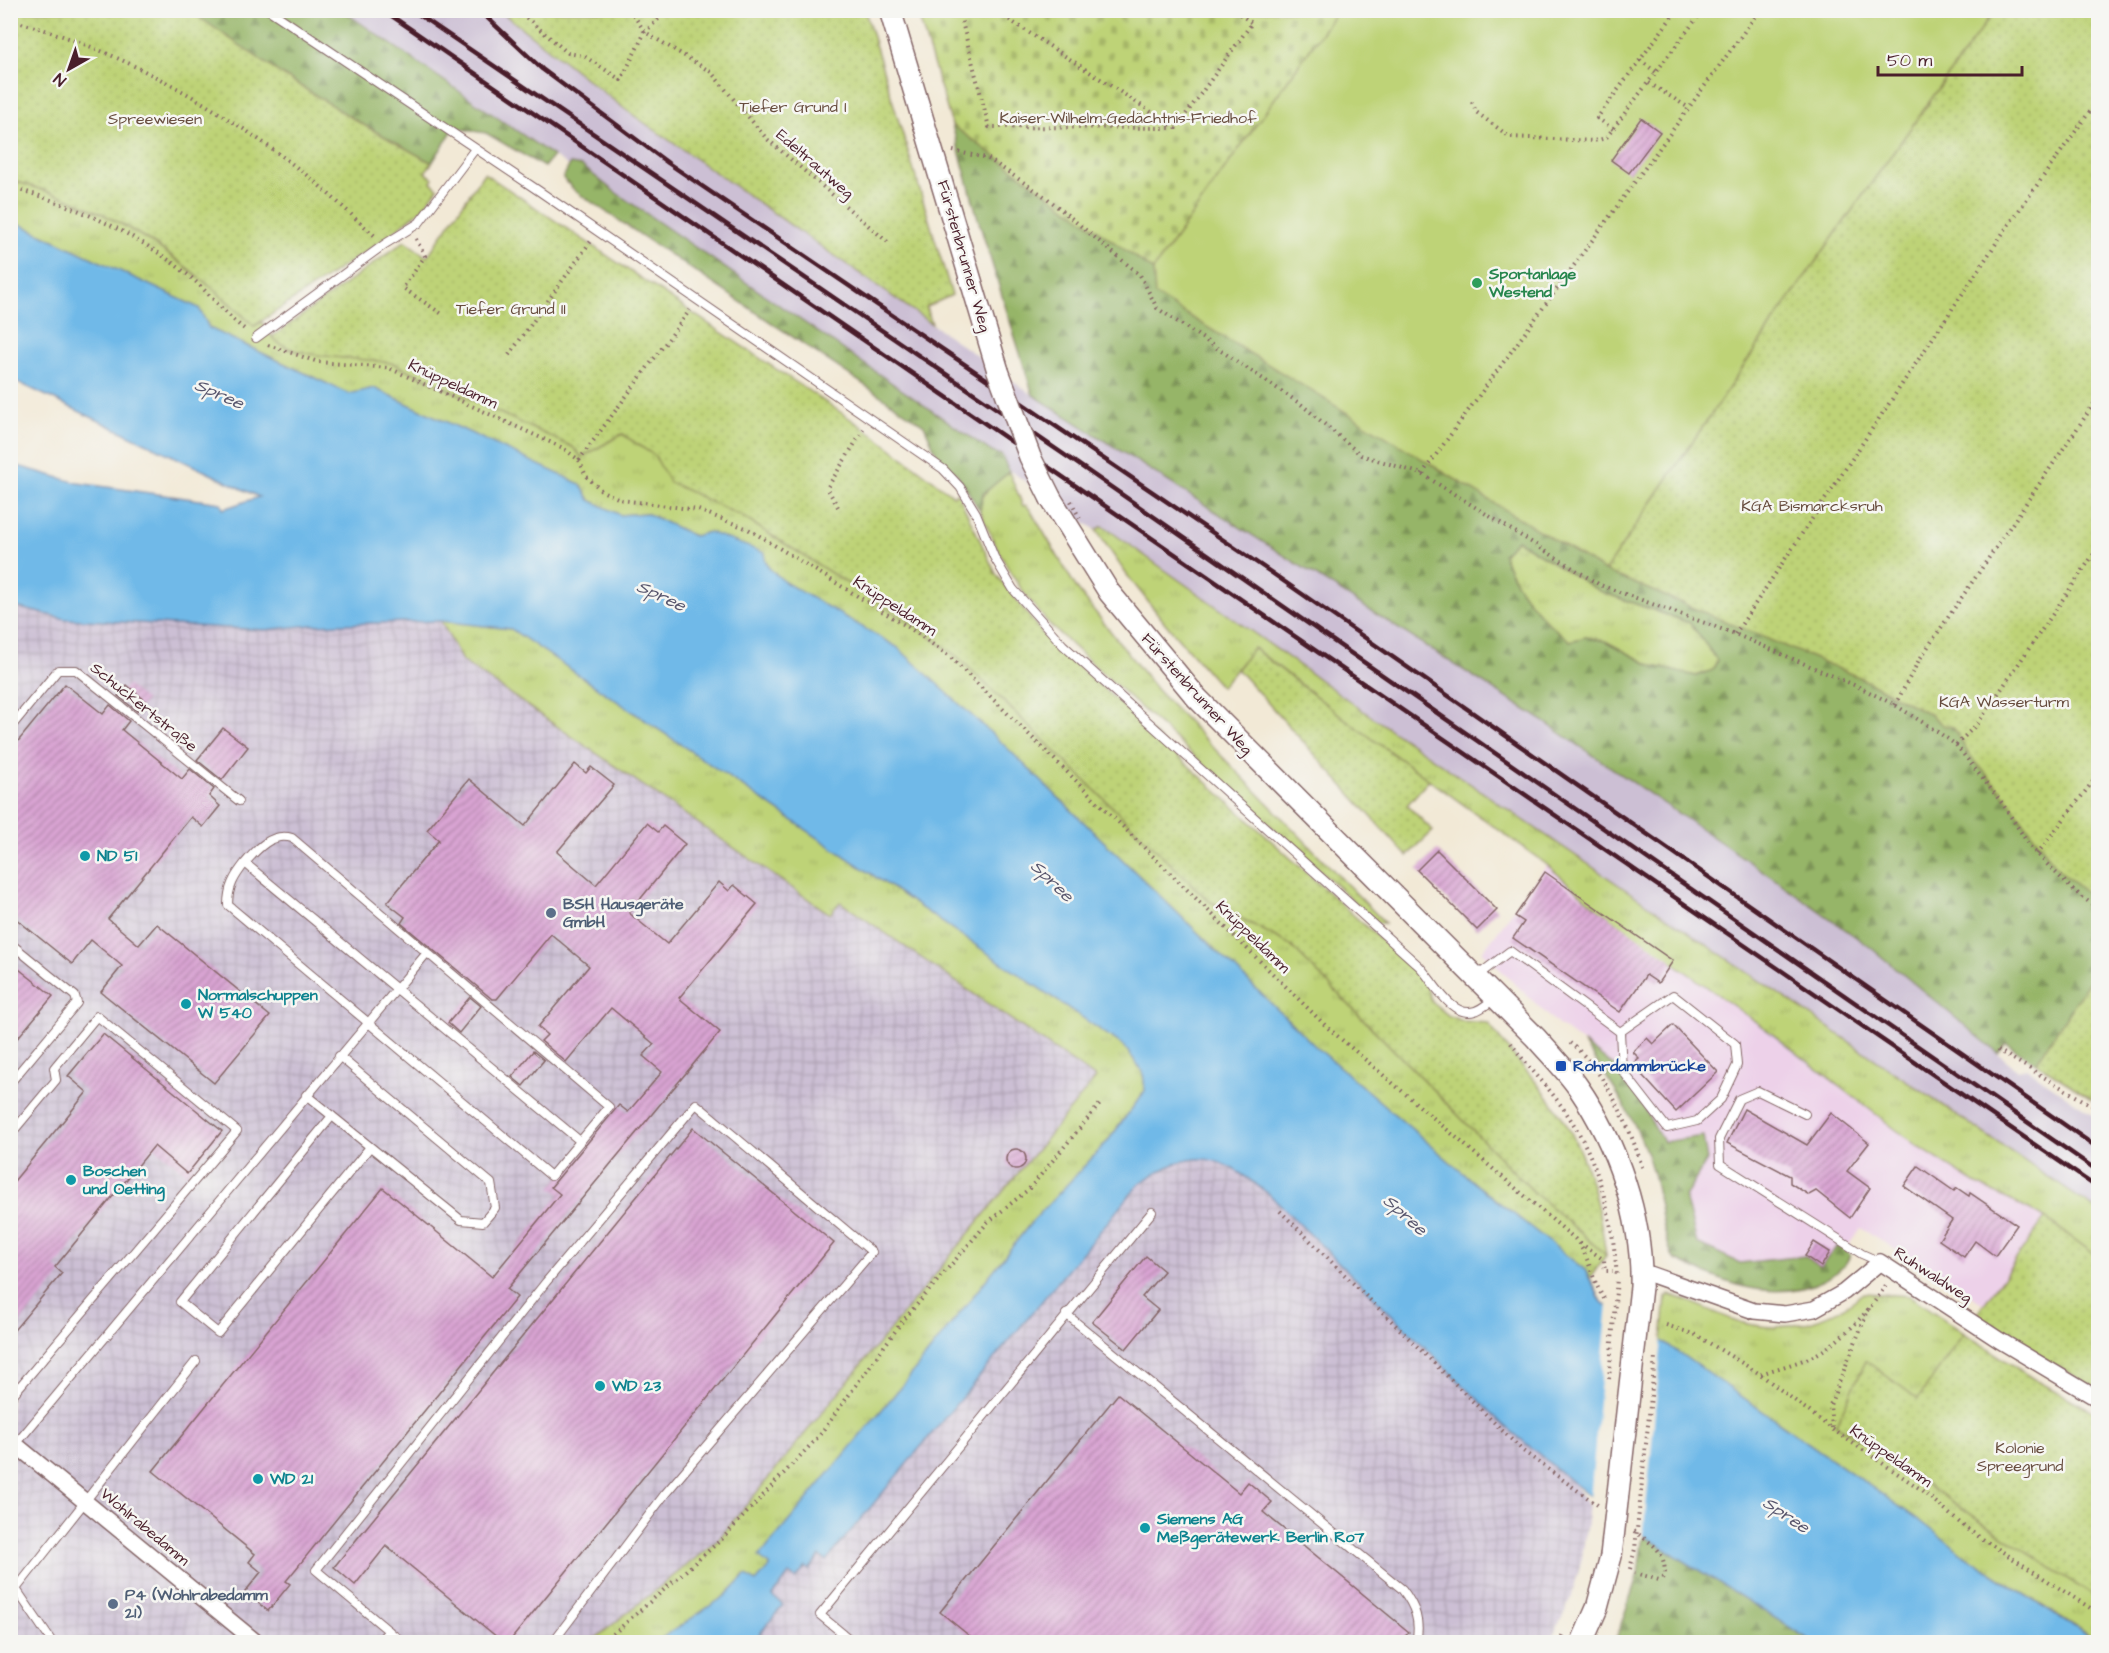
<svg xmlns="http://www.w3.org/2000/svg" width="2109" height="1653" font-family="'Architects Daughter',sans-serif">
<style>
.built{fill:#edd1e9}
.industrial{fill:url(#industrial-grid)}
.railway{fill:#ccbfd4}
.grass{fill:url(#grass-tufts);stroke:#847951;stroke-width:1.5}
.forest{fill:url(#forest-firs);stroke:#706a4a;stroke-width:1.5;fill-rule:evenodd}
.cemetery{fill:url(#cemetery-stones);stroke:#847951;stroke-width:1.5}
.park{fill:#bed377;stroke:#847951;stroke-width:1.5}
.garden{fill:url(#garden-dots);stroke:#847951;stroke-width:1.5}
.water{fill:#70b9e8;stroke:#5d6c8a;stroke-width:1.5}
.pier{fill:#f2e9d6}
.building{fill:url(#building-hatch)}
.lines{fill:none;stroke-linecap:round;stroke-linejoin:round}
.service-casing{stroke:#856667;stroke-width:10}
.minor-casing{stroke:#856667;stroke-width:18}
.secondary-casing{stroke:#856667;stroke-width:24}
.path{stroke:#856667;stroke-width:4;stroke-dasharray:1.5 4.5;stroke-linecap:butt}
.service{stroke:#fff;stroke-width:8}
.minor{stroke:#fff;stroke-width:15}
.secondary{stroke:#fff;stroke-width:21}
.rail{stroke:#4a1f2b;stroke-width:4.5}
.secondary-bridge-casing{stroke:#856667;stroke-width:24;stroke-linecap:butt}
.path-bridge{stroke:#856667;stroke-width:4;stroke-dasharray:1.5 4.5;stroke-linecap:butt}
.secondary-bridge{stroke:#fff;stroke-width:21}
.leisure-dot{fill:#2e9e5b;stroke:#f6f6f2;stroke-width:2}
.culture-dot{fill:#0f9aa8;stroke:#f6f6f2;stroke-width:2}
.service-dot{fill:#5c6f8a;stroke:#f6f6f2;stroke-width:2}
.transit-dot{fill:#1a4fb4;stroke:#f6f6f2;stroke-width:2}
.labels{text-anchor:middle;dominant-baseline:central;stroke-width:5;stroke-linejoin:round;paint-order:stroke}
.park-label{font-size:16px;fill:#674c3e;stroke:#f6f6f2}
.street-label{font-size:16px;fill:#4a1f2b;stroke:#f6f6f2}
.leisure-label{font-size:16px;font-weight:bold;fill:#27864d;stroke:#f6f6f2;text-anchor:start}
.culture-label{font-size:16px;font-weight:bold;fill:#0d838f;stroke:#f6f6f2;text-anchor:start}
.service-label{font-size:16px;font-weight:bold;fill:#4e5e75;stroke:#f6f6f2;text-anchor:start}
.transit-label{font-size:16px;font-weight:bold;fill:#164399;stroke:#f6f6f2;text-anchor:start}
.water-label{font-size:18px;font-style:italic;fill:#57556d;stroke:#f6f6f2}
</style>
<defs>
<pattern id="industrial-grid" width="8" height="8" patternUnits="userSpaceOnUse" patternTransform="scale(1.5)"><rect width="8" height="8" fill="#ccbfd4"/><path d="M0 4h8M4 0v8" fill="none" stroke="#b1a4b6"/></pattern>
<pattern id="grass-tufts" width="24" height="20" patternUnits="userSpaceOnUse" patternTransform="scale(1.5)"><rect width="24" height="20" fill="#bed377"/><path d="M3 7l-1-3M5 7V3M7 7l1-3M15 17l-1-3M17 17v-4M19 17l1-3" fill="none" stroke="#a5b567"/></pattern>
<pattern id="forest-firs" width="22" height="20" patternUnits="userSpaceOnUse" patternTransform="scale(1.5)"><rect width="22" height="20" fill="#96b568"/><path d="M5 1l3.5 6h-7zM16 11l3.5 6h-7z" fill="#7c9356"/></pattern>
<pattern id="cemetery-stones" width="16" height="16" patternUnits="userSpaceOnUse" patternTransform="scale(1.5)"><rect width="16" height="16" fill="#bed377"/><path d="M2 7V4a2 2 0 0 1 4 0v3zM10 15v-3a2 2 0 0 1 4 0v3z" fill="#a5b567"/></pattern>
<pattern id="garden-dots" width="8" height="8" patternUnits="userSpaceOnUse" patternTransform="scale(1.5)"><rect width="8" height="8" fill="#bed377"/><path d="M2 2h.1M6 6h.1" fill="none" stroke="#a5b567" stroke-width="1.8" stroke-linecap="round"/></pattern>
<pattern id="building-hatch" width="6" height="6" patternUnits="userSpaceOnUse" patternTransform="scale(1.5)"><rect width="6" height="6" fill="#d9a4d3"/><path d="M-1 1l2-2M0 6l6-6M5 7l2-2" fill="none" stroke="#b285ab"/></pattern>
</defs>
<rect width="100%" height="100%" fill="#f6f6f2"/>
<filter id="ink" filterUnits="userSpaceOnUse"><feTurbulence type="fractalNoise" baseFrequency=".0167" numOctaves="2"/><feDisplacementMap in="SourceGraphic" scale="12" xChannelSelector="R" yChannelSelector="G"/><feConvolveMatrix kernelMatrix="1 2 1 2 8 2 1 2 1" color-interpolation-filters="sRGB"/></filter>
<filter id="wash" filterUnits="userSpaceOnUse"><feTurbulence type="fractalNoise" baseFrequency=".008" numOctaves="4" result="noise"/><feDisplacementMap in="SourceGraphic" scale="24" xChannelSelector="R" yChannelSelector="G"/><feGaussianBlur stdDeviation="1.35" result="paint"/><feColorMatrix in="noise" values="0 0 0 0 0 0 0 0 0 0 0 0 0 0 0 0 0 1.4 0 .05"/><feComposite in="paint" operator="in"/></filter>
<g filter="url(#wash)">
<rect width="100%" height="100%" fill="#f2e9d6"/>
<path class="built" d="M1547 865 1598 909 1770 1032 1917 1146 1975 1183 2045 1218 1984 1304 1861 1228 1842 1254 1823 1268 1740 1263 1697 1243 1685 1197 1663 1142 1643 1106 1618 1069 1556 1023 1482 952Z"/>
<path class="industrial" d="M11 606 65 619 265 630 313 625 441 621 510 629 1270 1195 1504 1425 1572 1482 1589 1506 1582 1558 1571 1599 1550 1642H11Z"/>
<path class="railway" d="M344 11H500L626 110 1033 395 1540 719 1773 878 1870 947 2018 1070 2026 1068 2098 1118V1219L2080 1243 2045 1218 1975 1183 1917 1146 1547 865 1353 725 1096 530Z"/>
<g class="grass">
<path d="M11 180C34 187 58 194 81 204 146 232 203 277 254 326L262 322 274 339 288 349 326 356 372 358 395 364 573 447 582 457 622 434 655 456 670 482 741 516 914 625 959 658 1209 901 1289 944 1536 1194 1606 1255 1590 1278 1602 1302 1585 1270 1477 1185 1314 1045 1004 745 897 647 786 583 769 568 765 560 694 536 646 513 620 515 590 500 580 484 374 388 349 394 209 328 199 308 11 220Z"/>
<path d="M1009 472 1023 506 1026 505 1031 511 1077 589 1157 690 1385 923H1378L1053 628C1016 588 1002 560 980 511 979 492 996 483 1009 472Z"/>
<path d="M1103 526 1372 717 2098 1211V1257L2045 1218 1975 1183 1917 1146 1770 1032 1598 909 1546 864 1353 725 1254 648 1221 687 1165 623 1127 575 1096 530Z"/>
<path d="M1517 540 1599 591 1690 623 1717 659 1714 670 1696 676 1652 666 1605 641 1586 637 1570 641C1541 620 1514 588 1503 554Z"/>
<path d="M441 621 511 629 1124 1046 1143 1072 1145 1091 1107 1142 1030 1224 915 1370 760 1557 770 1566 756 1583 745 1575 725 1596 656 1642H591L717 1541 1096 1078 840 902 830 914 462 661Z"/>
<path d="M1864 1293 1910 1296 1964 1333 1918 1400 1836 1424 2098 1599V1641L1963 1554 1923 1523 1662 1341 1666 1297 1669 1295C1691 1300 1712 1312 1734 1320 1780 1336 1827 1323 1864 1293Z"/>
</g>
<g class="forest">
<path d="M190 11H343L553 156 544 167 486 133 454 128 432 163 360 123 281 74Z"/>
<path d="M952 125 1153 270 1156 295 1605 571 1861 678 1931 715 1943 725 1953 727 1968 753 2006 797 2058 869 2098 903V968L2036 1063 2006 1043 1998 1053 1870 947 1773 878 1540 719 1033 395 979 222ZM1517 540 1599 591 1690 623 1717 660 1713 670 1696 676 1652 666 1605 641 1586 637 1570 641C1541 620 1514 588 1503 554Z"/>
<path d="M570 164 582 166 615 192 992 452 1002 455 1009 472 983 494 980 511 957 474 939 459 924 425 575 191 563 178Z"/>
<path d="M1583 1043 1618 1069 1643 1106 1663 1142 1703 1136 1707 1160 1685 1197 1697 1243 1740 1263 1805 1256 1820 1267 1839 1244 1850 1255C1846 1267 1835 1274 1824 1280 1774 1305 1721 1282 1674 1259 1663 1239 1660 1198 1653 1173 1640 1125 1612 1083 1583 1043Z"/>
<path d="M1643 1535 1813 1642H1615L1638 1574Z"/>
</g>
<path class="cemetery" d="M917 11V10L1337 11 1153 270 952 125Z"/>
<path class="park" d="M1337 11H1994L1792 295 1605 571 1155 295 1153 270Z"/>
<g class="garden">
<path d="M190 11 281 74 360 123 432 163 425 172 433 178 431 182 438 188 422 209 386 238 254 326C203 277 147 232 81 204 58 194 34 187 11 180V11Z"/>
<path d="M500 11H865L952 295 926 307 932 324 626 110Z"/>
<path d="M1994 11H2098V903L2058 869 2006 797 1968 753 1953 727 1943 725 1931 715 1861 678 1605 571 1792 295Z"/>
<path d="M484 173 867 430 954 496 957 492 996 574 1042 633 1414 970 1426 985 1432 1002 1449 1016 1463 1021 1488 1023C1512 1057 1542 1085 1564 1120 1589 1161 1600 1209 1606 1255L1536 1194 1289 944 1209 901 959 658 914 625 741 516 669 482 655 456 622 434 582 457 573 447 395 364C362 356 292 361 272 337L405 241 427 257Z"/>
<path d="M1253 648 1353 725 1429 780 1407 805 1433 831 1407 856 1237 669Z"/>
<path d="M2098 968V1103L2036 1063Z"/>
<path d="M2045 1218 2098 1257V1389L2051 1363 1977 1314Z"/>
<path d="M1964 1333 2032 1378 2098 1414V1599L1836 1424 1866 1361 1918 1399Z"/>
</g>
<path class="water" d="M11 220 199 308 209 328 349 394 374 388 580 484 590 500 620 515 646 513 694 536 709 532 765 553V560L769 568 786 583 897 647 1004 745 1314 1045 1477 1185 1585 1270 1602 1302 1654 1341H1662L1923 1523 1963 1554 2098 1642H1813L1643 1535 1572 1482 1504 1425 1270 1195C1217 1154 1198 1145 1140 1183L826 1561 820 1556 809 1570 806 1567 796 1579 789 1574 773 1596 783 1605 753 1642H656L725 1596 746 1575 756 1582 770 1566 759 1557 915 1370 1030 1224 1107 1142 1145 1091 1143 1072 1124 1046 511 629 441 621 313 625 265 630 65 619 11 606V464L78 483 221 503 223 509 259 497 11 379Z"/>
<path class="pier" d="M1608 1303 1655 1338H1662L1643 1539 1590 1499Z"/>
<g id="blocks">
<g class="building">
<path d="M1641 118 1660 132 1629 173 1611 160Z"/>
<path d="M65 684 103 714 110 705 129 721 122 730 182 779 190 769 214 789 209 796 220 806 203 827 191 817 108 919 139 945 157 924 270 1016 214 1083 101 992 122 966 91 940 72 964 10 914V751Z"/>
<path d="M127 685 146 701 137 711 118 696Z"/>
<path d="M223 728 248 747 222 780 197 760Z"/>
<path d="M575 764 586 773 591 767 614 785 557 852 596 885 647 823 658 832 663 826 685 844 629 913 667 944 719 882 729 891 734 885 757 904 679 998 720 1032 507 1289 517 1297 286 1581 290 1584 268 1611 245 1592 261 1572 249 1562 255 1554 153 1471 383 1188 492 1277 560 1194 551 1187 579 1153 619 1105 628 1112 662 1072 643 1056 654 1044 611 1008 566 1062 541 1041 547 1035 538 1027 589 966 551 934 497 999H492L401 923 405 917 387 903 439 840 427 830 469 779 525 826Z"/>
<path d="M1437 850 1497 910 1477 930 1417 870Z"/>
<path d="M1545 872 1673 961 1658 983 1646 975 1620 1012 1513 938 1524 922 1515 916Z"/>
<path d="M10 962 53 996 10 1047Z"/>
<path d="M470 997 481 1006 459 1033 448 1023Z"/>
<path d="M1673 1025 1718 1072 1676 1112 1632 1064 1639 1058 1633 1052 1647 1038 1653 1044Z"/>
<path d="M103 1034 222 1131 187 1174 154 1146 55 1267 62 1273 10 1335V1186L87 1092 68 1076Z"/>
<path d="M533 1051 544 1060 523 1086 512 1077Z"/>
<path d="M1744 1109 1807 1145 1831 1113 1869 1143 1847 1171 1870 1188 1850 1218 1816 1191 1809 1195 1790 1183V1176L1727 1143Z"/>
<path d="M693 1128 834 1243 509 1642H503L386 1546 355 1585 334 1567Z"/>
<circle cx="1016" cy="1159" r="10"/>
<path d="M1918 1166 1954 1191 1957 1188 1969 1196 1970 1193 2017 1225 1995 1256 1975 1241 1964 1257 1939 1240 1952 1220 1904 1186Z"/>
<path d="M1814 1242 1830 1252 1821 1267 1805 1256Z"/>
<path d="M1146 1256 1164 1271 1142 1297 1158 1310 1126 1349 1092 1322Z"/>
<path d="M1118 1394 1239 1493 1248 1482 1272 1502 1263 1512 1409 1632 1400 1642H977L940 1612Z"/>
</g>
</g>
</g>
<g filter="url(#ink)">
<use href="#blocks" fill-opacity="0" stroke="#856667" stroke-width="1.5"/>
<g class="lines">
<g class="service-casing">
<g id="service">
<path d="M269 10 539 191 943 469 960 487 976 513 994 557 1013 589 1063 645 1419 966C1433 980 1451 1019 1475 1011 1482 1009 1489 1002 1495 999"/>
<path d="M256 338 385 244 419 223 475 149"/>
<path d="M10 728 58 670H76L239 801"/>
<path d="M245 863C234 877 228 887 228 905L551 1176 609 1107 292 838C272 832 257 849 245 863L580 1141"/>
<path d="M10 943 75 996 77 1003 10 1083"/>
<path d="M1477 976 1510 951 1620 1032 1673 995 1735 1044 1737 1065 1721 1099 1697 1121 1667 1128 1622 1070 1620 1032"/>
<path d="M306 1095 461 1220 483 1222 495 1208 491 1183 339 1056"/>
<path d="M1805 1114 1758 1091 1739 1099 1719 1139 1720 1164 1862 1254 1880 1262"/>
<path d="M332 1116 180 1302 218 1333 370 1147"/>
<path d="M10 1135 56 1080 54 1068 97 1016 237 1131 10 1398"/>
<path d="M1066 1314 1402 1589C1415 1606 1421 1622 1416 1642"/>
<path d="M16 1444 426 954"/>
<path d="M10 1587 16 1589 52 1642"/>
<path d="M16 1589 196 1361"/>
<path d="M378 1642 389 1631"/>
<path d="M402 1642 316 1570 546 1282 696 1104 872 1252 665 1494 553 1642"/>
<path d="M853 1642 820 1615 1152 1212"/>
</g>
</g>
<g class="minor-casing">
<g id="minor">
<path d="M1641 1271 1754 1311 1785 1314 1814 1309 1844 1292 1880 1262 1999 1340 2098 1399"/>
<path d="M10 1440 256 1642"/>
</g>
</g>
<g class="secondary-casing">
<g id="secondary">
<path d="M890 10 998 371"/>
<path d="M1051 499 1109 592 1197 698 1536 1038C1550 1054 1566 1070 1578 1087 1617 1144 1643 1218 1641 1287"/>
<path d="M1582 1642 1597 1608 1611 1556"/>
</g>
</g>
<g class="path">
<path d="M517 10 568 53 584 56 621 80 645 32 668 10"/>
<path d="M630 10 645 32 711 72 766 138 890 244"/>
<path d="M959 10 989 127 1174 128"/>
<path d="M994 10 1176 128 1252 23 1234 10"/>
<path d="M1694 10 1700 15"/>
<path d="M10 20C112 46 214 103 296 167 324 188 349 213 375 236"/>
<path d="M1640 60 1657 73"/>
<path d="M1649 83 1689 108"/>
<path d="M1472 102 1476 112 1510 137 1594 141 1606 138 1703 10"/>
<path d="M1613 129 1597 118 1677 10"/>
<path d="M953 151 987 158 1047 198 1140 275 1157 308 1302 405 1361 455 1422 474 1600 585 1735 634 1861 688 1895 705 1938 732 1956 745 2002 803 2031 848 2071 888 2098 909"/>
<path d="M10 187C74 205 135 232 187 274 208 291 225 315 247 331"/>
<path d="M416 239 425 256 403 288 442 314"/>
<path d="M268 345 318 362 389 368 563 448 579 460 586 476 602 491 622 500 698 510 748 529 908 627 949 656 1327 1027 1575 1239C1592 1259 1590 1280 1606 1301"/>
<path d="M509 355 591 241"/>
<path d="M579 460 690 310"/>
<path d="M1422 474 1760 10"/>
<path d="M838 507 827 488 864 429"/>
<path d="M1735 634 2007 227 2098 100"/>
<path d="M1895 705 1919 660 2098 398"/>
<path d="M1956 745 1978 723 2098 548"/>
<path d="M2037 854 2098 775"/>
<path d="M1511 1043C1525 1064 1545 1083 1560 1104 1598 1154 1613 1217 1617 1278"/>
<path d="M1570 1043C1605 1069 1631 1129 1643 1170"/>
<path d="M1998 1050 2098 1109"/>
<path d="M1280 1211 1523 1451 1599 1506"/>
<path d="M1580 1243 1604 1260 1605 1271H1613"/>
<path d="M1666 1325 1696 1335 1760 1374 1832 1429 1919 1488 1967 1529 2098 1613"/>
<path d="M1761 1374C1777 1368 1795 1364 1811 1357 1839 1344 1870 1311 1886 1285"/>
<path d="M1832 1428 1830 1405 1869 1308"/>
<path d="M1634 1531C1654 1546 1665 1549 1665 1576L1659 1580 1635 1573"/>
<path d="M604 1642 722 1539 820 1435 901 1323 988 1222 1029 1189 1100 1104"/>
<path d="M1559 1642 1563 1634"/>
</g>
<use href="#service" class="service"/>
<use href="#minor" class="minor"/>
<use href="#secondary" class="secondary"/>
<g class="rail">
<path d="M383 10 2098 1188"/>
<path d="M412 10 1072 460 2098 1171"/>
<path d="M479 10 542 69 668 163 1272 573 2098 1148"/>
</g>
<g class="secondary-bridge-casing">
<g id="secondary-bridge">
<path d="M998 371 1030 457 1051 499"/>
<path d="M1611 1556 1641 1287"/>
</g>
</g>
<g class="path-bridge">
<path d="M1071 501 1080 519"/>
<path d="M1609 1379 1617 1278"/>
<path d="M1630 1569 1635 1549 1655 1358"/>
</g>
<use href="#secondary-bridge" class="secondary-bridge"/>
</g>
</g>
<circle class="leisure-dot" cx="1477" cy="283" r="6"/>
<g class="culture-dot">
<circle cx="85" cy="856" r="6"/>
<circle cx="186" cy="1004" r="6"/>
<circle cx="71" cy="1180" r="6"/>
<circle cx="600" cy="1386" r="6"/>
<circle cx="258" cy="1479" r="6"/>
<circle cx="1145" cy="1528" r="6"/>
</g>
<g class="service-dot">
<circle cx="551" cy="913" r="6"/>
<circle cx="113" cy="1604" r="6"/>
</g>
<rect class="transit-dot" x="1555" y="1060" width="12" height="12" rx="3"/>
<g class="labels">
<g class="park-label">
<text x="793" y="107">Tiefer Grund I</text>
<text x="1128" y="118">Kaiser-Wilhelm-Gedächtnis-Friedhof</text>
<text x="155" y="119">Spreewiesen</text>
<text x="511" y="309">Tiefer Grund II</text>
<text x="1812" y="506">KGA Bismarcksruh</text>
<text x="2004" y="702">KGA Wasserturm</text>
<text x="2020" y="1448">Kolonie<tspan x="2020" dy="18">Spreegrund</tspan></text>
</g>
<g class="street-label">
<text transform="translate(815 164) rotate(41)">Edeltrautweg</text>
<text transform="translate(964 256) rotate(74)">Fürstenbrunner Weg</text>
<text transform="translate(453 384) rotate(25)">Knüppeldamm</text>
<text transform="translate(895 606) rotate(33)">Knüppeldamm</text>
<text transform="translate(1197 694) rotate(48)">Fürstenbrunner Weg</text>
<text transform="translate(144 707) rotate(39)">Schuckertstraße</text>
<text transform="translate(1253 937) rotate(44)">Knüppeldamm</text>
<text transform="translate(1933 1275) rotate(33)">Ruhwaldweg</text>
<text transform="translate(1891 1456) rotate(35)">Knüppeldamm</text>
<text transform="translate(145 1527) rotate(40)">Wohlrabedamm</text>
</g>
<g class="leisure-label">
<text x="1489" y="274">Sportanlage<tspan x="1489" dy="18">Westend</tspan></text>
</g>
<g class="culture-label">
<text x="97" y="856">ND 51</text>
<text x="198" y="995">Normalschuppen<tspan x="198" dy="18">W 540</tspan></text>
<text x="83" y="1171">Boschen<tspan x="83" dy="18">und Oetting</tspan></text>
<text x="612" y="1386">WD 23</text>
<text x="270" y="1479">WD 21</text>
<text x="1157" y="1519">Siemens AG<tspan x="1157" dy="18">Meßgerätewerk Berlin Ro7</tspan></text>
</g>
<g class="service-label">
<text x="563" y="904">BSH Hausgeräte<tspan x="563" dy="18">GmbH</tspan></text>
<text x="125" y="1595">P4 (Wohlrabedamm<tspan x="125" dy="18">21)</tspan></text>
</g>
<g class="transit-label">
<text x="1573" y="1066">Rohrdammbrücke</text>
</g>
<g class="water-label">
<text transform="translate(219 394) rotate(24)">Spree</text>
<text transform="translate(661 596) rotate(25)">Spree</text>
<text transform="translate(1052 881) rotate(44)">Spree</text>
<text transform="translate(1405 1215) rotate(42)">Spree</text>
<text transform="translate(1786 1515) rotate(34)">Spree</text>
</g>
</g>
<rect width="2109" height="1653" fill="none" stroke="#f6f6f2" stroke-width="36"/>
<g transform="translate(69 69) rotate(220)" stroke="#f6f6f2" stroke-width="4.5" paint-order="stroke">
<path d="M0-4.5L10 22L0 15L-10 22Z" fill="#4a1f2b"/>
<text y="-9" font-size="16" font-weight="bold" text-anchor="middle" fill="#4a1f2b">N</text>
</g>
<path d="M1878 66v9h144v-9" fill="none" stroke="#4a1f2b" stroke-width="3"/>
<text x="1887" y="66" font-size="18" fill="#4a1f2b" stroke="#f6f6f2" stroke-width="4.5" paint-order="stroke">50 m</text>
</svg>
